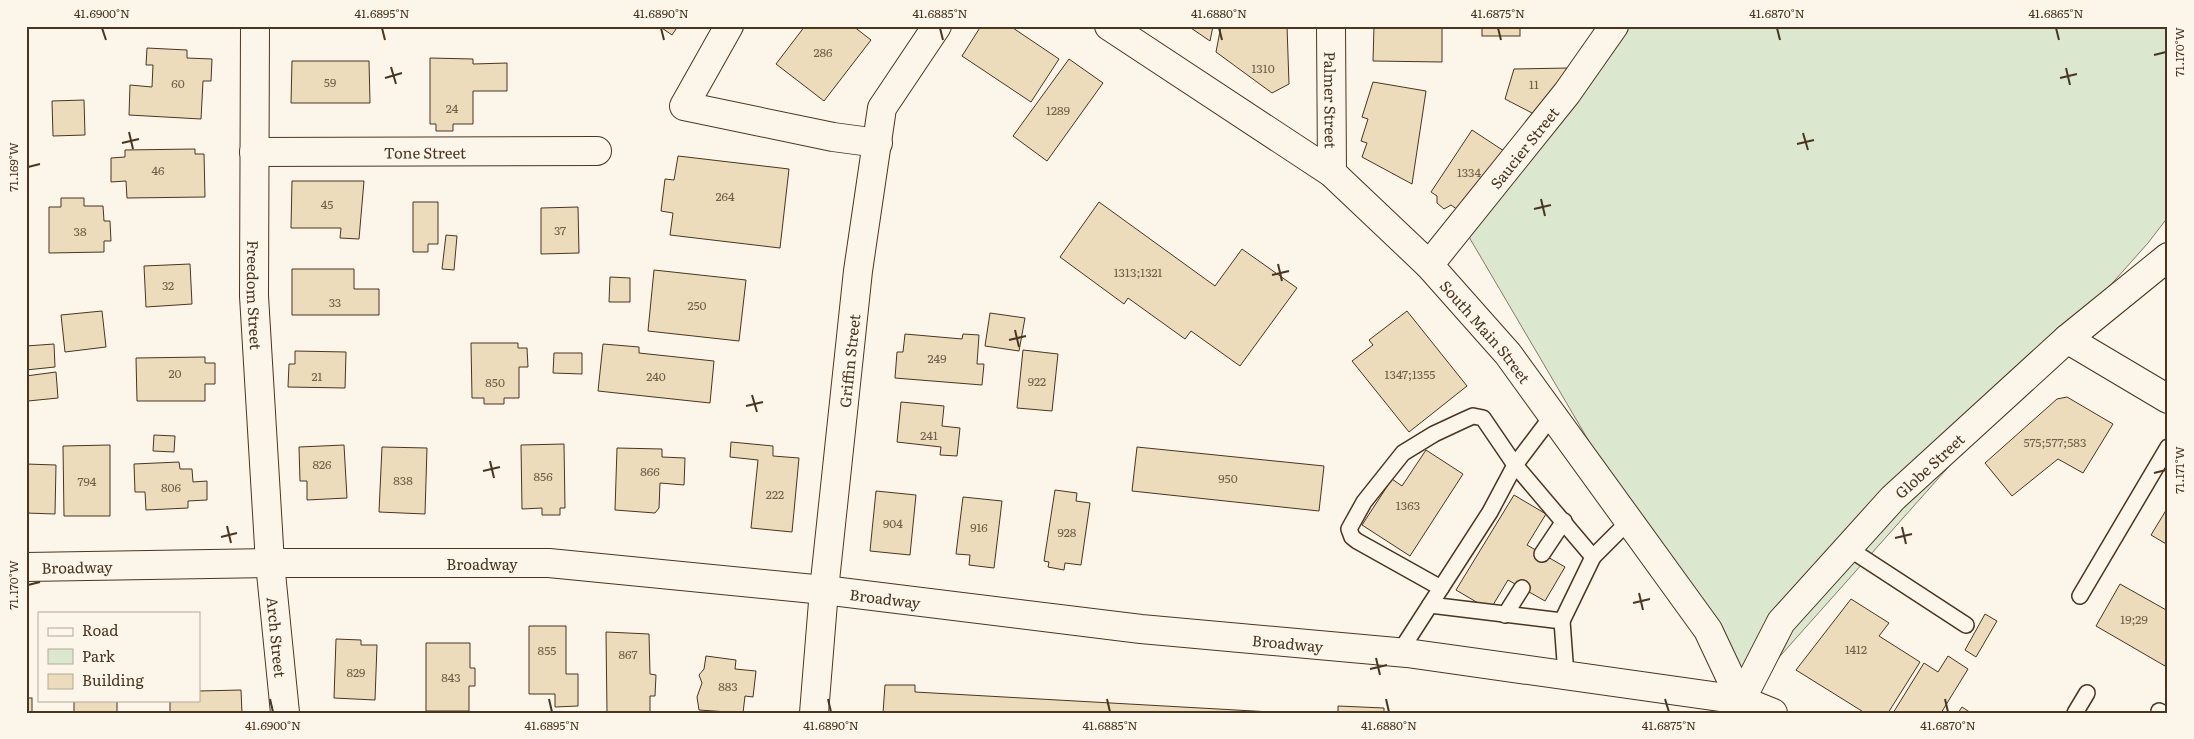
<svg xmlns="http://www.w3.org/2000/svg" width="2194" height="739" font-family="Literata,serif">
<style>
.green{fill:#dce7d0;stroke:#887966}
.building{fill:#ecdcbc;stroke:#4a3520}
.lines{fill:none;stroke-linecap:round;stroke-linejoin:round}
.lane-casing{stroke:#4a3520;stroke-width:18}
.street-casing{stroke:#4a3520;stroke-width:30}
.secondary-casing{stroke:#4a3520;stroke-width:30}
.lane{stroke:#fbf6e9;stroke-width:15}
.street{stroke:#fbf6e9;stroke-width:28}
.secondary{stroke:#fbf6e9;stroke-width:28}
.ticks{fill:none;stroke:#4a3520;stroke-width:2}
.labels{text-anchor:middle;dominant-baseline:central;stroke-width:4;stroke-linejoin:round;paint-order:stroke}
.number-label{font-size:12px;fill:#725f47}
.street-label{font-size:15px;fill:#4a3520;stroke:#fbf6e9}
.neatline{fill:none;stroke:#4a3520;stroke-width:2}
.ticks-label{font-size:12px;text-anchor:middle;fill:#4a3520}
</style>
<rect width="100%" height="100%" fill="#fbf6e9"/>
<path class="green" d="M1616 26H2168V217L2148 243 1741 700 1469 237Z"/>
<g class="building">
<path d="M659 26H678L672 35Z"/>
<path d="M805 26H853L871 40 824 101 776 64Z"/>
<path d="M981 26H1010L1059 59 1031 102 962 56Z"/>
<path d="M1188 26H1213L1210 41Z"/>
<path d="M1221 26H1287L1289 84 1272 93 1216 52Z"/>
<path d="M1374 26H1442V62L1373 61Z"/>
<rect x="1482" y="26" width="38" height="10"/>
<path d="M147 48 187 50V58L212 59 211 81H203L201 119 129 115 130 85 152 87 153 65H146Z"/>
<path d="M430 58 473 59V64L507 63V91H473V124H453V131H436V124H430Z"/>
<path d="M1069 59 1103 83 1047 161 1013 136Z"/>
<path d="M292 61H369L370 103H291Z"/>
<path d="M1569 68 1534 114 1505 99 1514 69Z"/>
<path d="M1373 82 1426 91 1412 184 1362 157 1367 143 1361 141 1368 119 1362 117Z"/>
<path d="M84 100 85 135 53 136 52 101Z"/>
<path d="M1472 130 1507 153 1465 215 1451 205 1444 209 1437 203V196L1431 192Z"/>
<path d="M195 149V154H204L205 197 127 198 126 181 111 182V158L125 157V150Z"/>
<path d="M678 156 789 169 780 248 670 235 673 213 661 211 665 179 674 180Z"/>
<path d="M292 181H364L359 239 340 238 341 228H291Z"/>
<path d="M61 198H84V206H103L104 221H110L111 241H104V252L49 253V207H61Z"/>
<path d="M413 202H438V244H428V252H413Z"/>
<path d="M1099 202 1215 286 1242 249 1297 288 1240 366 1191 331 1185 339 1128 298 1124 304 1060 257Z"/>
<path d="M578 207 579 253 541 254V208Z"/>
<path d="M446 235 457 236 454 270 442 269Z"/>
<path d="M190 264 192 304 146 307 144 266Z"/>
<path d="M292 269H354V289H379V315H292Z"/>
<path d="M654 270 746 280 739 341 648 331Z"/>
<path d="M610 277 630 278V302H609Z"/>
<path d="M102 311 106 347 65 352 61 315Z"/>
<path d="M1407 311 1467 386 1409 432 1352 361 1373 345 1369 340Z"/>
<path d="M990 313 1025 318 1019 351 985 346Z"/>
<path d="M905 334 962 339 963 334 979 335 977 364H984L982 385 895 378 897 352H903Z"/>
<path d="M471 343H518V348H527L528 367H519V398H504V404H484V398H472Z"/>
<path d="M54 344 55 367 26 370V346Z"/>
<path d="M603 344 639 347V353L714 361 710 403 598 391Z"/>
<path d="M1023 350 1058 354 1052 411 1017 408Z"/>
<path d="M295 351 346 352 345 388 288 387 289 364H295Z"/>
<path d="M554 353H582V374L553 373Z"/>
<path d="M205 357V363H215V384H205V401H137L136 358Z"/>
<path d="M56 372 58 398 28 401 26 376Z"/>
<path d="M2067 397 2113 424 2083 473 2058 459 2012 496 1985 463 2057 399Z"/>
<path d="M901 402 944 406 942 426 960 428 957 456 940 455 941 447 897 442Z"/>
<path d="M154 435 175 436 174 452 153 451Z"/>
<path d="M731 442 773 446V456L799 458 792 532 751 528 758 460 730 457Z"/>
<path d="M564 444 565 508H560V515H542V508L522 509 521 445Z"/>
<path d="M110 445V516H64L63 446Z"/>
<path d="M344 445 347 498 307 500V481H300L299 447Z"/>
<path d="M382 447 427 448 425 514 379 512Z"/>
<path d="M1137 447 1324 466 1319 511 1132 491Z"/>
<path d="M617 448 662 449V457L685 458 684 485 660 483 659 508 655 513 615 510Z"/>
<path d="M1426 450 1463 474 1410 556 1362 525 1392 479 1402 486Z"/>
<path d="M179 462 180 469H192L193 482 207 481V500L188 501V508L146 510 145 492H135L134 464Z"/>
<path d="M26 464 56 465 55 514 26 513Z"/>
<path d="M1055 490 1077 493 1076 501 1090 503 1081 565 1065 563 1064 570 1048 567 1049 562 1044 561Z"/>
<path d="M876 491 916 495 910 555 870 551Z"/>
<path d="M1514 495 1546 514 1527 545 1565 567 1545 601 1508 580 1490 610 1456 590Z"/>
<path d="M963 497 1002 501 994 568 969 565 970 555 956 554Z"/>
<path d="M2168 507V545L2151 535Z"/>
<path d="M2120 584 2168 611V662L2165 666 2096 626Z"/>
<path d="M1851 599 1889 623 1879 636 1920 662 1888 713H1865L1796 670Z"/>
<path d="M1985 614 1997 621 1976 657 1965 650Z"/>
<path d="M529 626H566V674H578V706L555 707V694H529Z"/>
<path d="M606 632 649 634 650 674 656 675 655 696H650V713H607Z"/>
<path d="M336 639 361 640V645H377L375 700 334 698Z"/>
<path d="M426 643H470V668H475V686H469V711H426Z"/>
<path d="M706 656 736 660 735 669 756 671 753 697 745 696 743 713 699 710 697 697 702 683 699 675 704 669Z"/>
<path d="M1948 656 1968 669 1941 713H1893L1924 663 1938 672Z"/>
<path d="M885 685H915V692L1289 713H883Z"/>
<path d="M241 690 242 713H170V700H199V691Z"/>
<rect x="26" y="698" width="6" height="15"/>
<rect x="74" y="700" width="43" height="13"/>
<path d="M1338 706 1384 708V713H1338Z"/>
<path d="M1962 707 1971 713H1958Z"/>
</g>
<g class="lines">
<g class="lane-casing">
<g id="lane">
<path d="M1848 548 1966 625"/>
<path d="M1542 554 1564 521"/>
<path d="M1593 557 1629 521"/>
<path d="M2080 596 2168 447"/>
<path d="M1430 605 1562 621 1593 557 1515 465 1483 418 1473 416 1464 420 1434 434 1403 453 1364 502 1349 529 1352 537 1357 541 1441 588"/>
<path d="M1505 615 1522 588"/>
<path d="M1562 621 1566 675"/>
<path d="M1399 653 1490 512 1515 465 1552 416"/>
<path d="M2159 711 2163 713"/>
<path d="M2075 713 2087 693"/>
</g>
</g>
<g class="street-casing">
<g id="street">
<path id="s1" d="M255 26 254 296 270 563 285 713"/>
<path d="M729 26 684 106 833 137 878 143"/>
<path id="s2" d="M1331 26 1332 173"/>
<path id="s3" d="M254 152 597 151"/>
<path id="s4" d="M1429 265 1567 93 1614 26"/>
<path d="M2067 339 2168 399"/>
<path id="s5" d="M814 713 824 590 858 271 882 108 937 26"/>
</g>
</g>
<g class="secondary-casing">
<g id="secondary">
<path id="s6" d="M1109 26 1332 173 1429 265 1508 354 1708 630 1741 700"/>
<path id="s7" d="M26 567 270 563H549L824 590 1141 629 1407 653 1741 700 1773 713"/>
<path id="s8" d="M1737 712 1741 700 1781 622 1893 498 2067 339 2168 257"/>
</g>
</g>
<use href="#lane" class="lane"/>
<use href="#street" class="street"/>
<use href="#secondary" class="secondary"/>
</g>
<path class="ticks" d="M102 28 106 40M382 28 385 40M661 28 664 40M940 28 943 40M1219 28 1222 40M1498 28 1501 40M1777 28 1780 40M2056 28 2059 40M2154 55 2166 52M391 67 396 84M2066 68 2070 85M385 78 402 73M2060 78 2077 74M129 132 133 149M1803 133 1808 150M122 143 139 139M1797 144 1814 140M28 167 40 164M1541 199 1545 216M1534 209 1551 205M1278 264 1282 281M1272 275 1289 271M1015 330 1019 347M1009 340 1026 336M752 395 757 412M746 406 763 402M490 461 494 478M483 471 500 467M2154 473 2166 470M227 526 231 543M1902 527 1906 544M221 537 237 533M1895 538 1912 534M28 585 40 582M1639 593 1643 610M1633 603 1650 599M1376 658 1380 675M1370 669 1387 665M270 699 273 712M549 699 552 712M828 699 831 712M1107 699 1110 712M1386 699 1389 712M1665 699 1669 712M1945 699 1948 712"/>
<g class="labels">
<g class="number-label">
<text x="823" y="52">286</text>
<text x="1263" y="68">1310</text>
<text x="330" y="82">59</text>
<text x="178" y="83">60</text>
<text x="1534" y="84">11</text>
<text x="452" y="108">24</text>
<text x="1058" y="110">1289</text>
<text x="158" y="170">46</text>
<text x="1469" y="172">1334</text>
<text x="725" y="196">264</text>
<text x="327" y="204">45</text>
<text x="560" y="230">37</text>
<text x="80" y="231">38</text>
<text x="1138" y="272">1313;1321</text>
<text x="168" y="285">32</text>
<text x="335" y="302">33</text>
<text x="697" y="305">250</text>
<text x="937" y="358">249</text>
<text x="175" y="373">20</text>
<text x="1410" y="374">1347;1355</text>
<text x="317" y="376">21</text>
<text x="656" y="376">240</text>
<text x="1037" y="381">922</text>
<text x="495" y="382">850</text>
<text x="929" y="435">241</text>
<text x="2055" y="442">575;577;583</text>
<text x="322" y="464">826</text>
<text x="650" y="471">866</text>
<text x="543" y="476">856</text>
<text x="1228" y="478">950</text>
<text x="403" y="480">838</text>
<text x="87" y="481">794</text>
<text x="171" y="487">806</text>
<text x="775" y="494">222</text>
<text x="1408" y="505">1363</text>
<text x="893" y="523">904</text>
<text x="979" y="527">916</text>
<text x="1067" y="532">928</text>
<text x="2134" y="619">19;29</text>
<text x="1856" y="649">1412</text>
<text x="547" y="650">855</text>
<text x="628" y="654">867</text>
<text x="356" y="672">829</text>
<text x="451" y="677">843</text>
<text x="728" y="686">883</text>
</g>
<g class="street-label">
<text stroke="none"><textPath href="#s2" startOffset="74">Palmer Street</textPath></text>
<text stroke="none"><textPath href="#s4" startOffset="151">Saucier Street</textPath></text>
<text stroke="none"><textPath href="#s3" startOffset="171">Tone Street</textPath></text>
<text stroke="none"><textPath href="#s1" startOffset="269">Freedom Street</textPath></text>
<text stroke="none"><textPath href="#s6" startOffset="488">South Main Street</textPath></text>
<text stroke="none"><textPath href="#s5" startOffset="354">Griffin Street</textPath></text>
<text stroke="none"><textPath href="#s8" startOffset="316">Globe Street</textPath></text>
<text stroke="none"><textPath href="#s7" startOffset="456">Broadway</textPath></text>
<text stroke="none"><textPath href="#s7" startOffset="51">Broadway</textPath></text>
<text stroke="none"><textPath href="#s7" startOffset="861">Broadway</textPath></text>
<text stroke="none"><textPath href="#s1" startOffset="612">Arch Street</textPath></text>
<text stroke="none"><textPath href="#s7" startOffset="1266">Broadway</textPath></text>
</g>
</g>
<rect width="2194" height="739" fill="none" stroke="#fbf6e9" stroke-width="55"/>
<rect x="38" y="612" width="162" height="90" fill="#fbf6e9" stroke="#b4a999"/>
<rect x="48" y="628" width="25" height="8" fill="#fbf6e9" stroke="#b4a999"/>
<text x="82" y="636" font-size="15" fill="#4a3520">Road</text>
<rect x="48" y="649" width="25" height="15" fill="#dce7d0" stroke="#b4a999"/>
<text x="82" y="662" font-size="15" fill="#4a3520">Park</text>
<rect x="48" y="674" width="25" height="15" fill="#ecdcbc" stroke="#b4a999"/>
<text x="82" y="686" font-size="15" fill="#4a3520">Building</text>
<rect x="28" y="28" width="2138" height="684" class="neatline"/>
<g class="ticks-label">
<text x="102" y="18">41.6900°N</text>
<text x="382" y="18">41.6895°N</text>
<text x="661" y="18">41.6890°N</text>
<text x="940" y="18">41.6885°N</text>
<text x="1219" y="18">41.6880°N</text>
<text x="1498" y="18">41.6875°N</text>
<text x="1777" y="18">41.6870°N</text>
<text x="2056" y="18">41.6865°N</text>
<text transform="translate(2180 52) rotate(-90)" y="4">71.170°W</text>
<text transform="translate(14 167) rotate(-90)" y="4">71.169°W</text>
<text transform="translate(2180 470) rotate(-90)" y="4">71.171°W</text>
<text transform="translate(14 585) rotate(-90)" y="4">71.170°W</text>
<text x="273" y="730">41.6900°N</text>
<text x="552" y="730">41.6895°N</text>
<text x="831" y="730">41.6890°N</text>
<text x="1110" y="730">41.6885°N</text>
<text x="1389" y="730">41.6880°N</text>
<text x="1669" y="730">41.6875°N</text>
<text x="1948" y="730">41.6870°N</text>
</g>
</svg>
